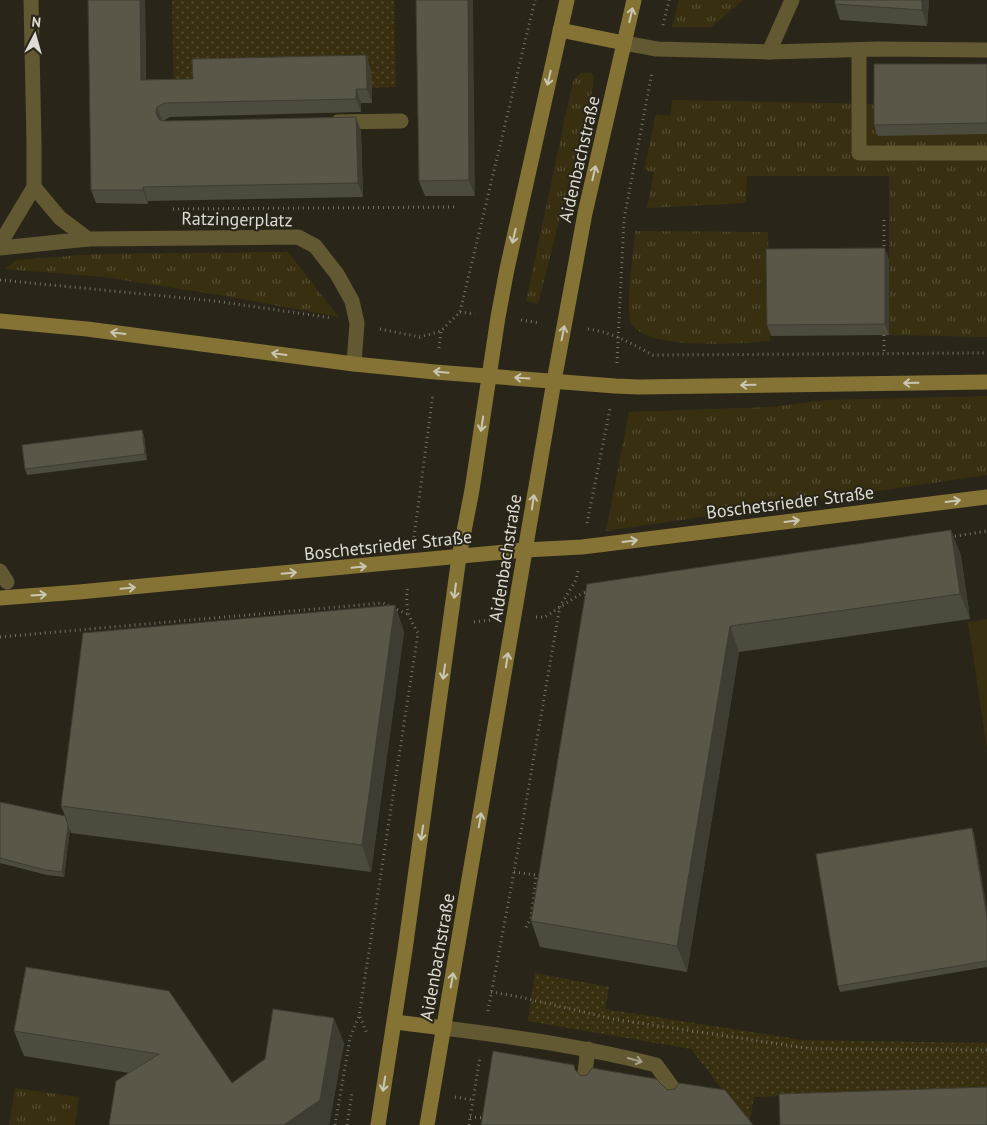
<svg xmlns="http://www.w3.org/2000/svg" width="987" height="1125" font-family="'PT Sans',sans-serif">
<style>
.grass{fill:url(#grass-tufts)}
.park{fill:url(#park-dots)}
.pitch{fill:#382f10}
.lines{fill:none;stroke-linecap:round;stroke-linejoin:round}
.path{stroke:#747166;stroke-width:3;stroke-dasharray:1 4;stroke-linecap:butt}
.lane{stroke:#625832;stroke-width:15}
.street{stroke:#625832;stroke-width:15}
.secondary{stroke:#847334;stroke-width:15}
.wall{fill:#4d4a3e}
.shaded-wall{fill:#3f3c32}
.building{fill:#5a5648;stroke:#3f3c32}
.oneway{stroke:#cbc6b3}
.oneway2{stroke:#a6a08b}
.labels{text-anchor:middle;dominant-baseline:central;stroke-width:4;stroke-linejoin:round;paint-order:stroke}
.street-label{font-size:18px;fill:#dddbd3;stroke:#292619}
</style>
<defs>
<pattern id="grass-tufts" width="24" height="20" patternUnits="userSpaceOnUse" patternTransform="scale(1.25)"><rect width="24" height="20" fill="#382f10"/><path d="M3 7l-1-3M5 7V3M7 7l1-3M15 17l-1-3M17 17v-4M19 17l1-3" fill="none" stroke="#544d32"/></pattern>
<pattern id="park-dots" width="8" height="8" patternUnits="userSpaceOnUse" patternTransform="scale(1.25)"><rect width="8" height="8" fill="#382f10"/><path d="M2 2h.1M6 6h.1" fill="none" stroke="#544d32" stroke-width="1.8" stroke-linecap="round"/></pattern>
</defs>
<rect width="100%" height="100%" fill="#292619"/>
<g class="grass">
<path d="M679 0H743L711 27H672Z"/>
<path d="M581 73H590L594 76 593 87 538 304 526 301 573 81Z"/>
<path d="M672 100 878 104 987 133V337L889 335V176H747L746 203 647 208 654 172 644 170 656 114 670 116Z"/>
<path d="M635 231 768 232 770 341C742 343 644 352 631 322 625 308 634 249 635 231Z"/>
<path d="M288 252 339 317 225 296 104 277 4 269 17 260 97 254Z"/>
<path d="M987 396V475L606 531 629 412 771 407 827 400Z"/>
<path d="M15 1088 79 1097 75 1125H9Z"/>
</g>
<g class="park">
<path d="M172 0H394L396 87 174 94Z"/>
<path d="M535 973 609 987 605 1009 803 1040 987 1043V1087L754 1097 749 1124 691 1049 528 1021Z"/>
</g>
<path class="pitch" d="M987 619V749L968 622Z"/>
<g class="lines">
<g class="path">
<path d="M663 25 669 0"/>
<path d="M173 209 456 207"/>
<path d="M884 220V252"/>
<path d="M0 280 215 301 332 318"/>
<path d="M460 312 475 314"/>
<path d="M521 320 540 323"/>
<path d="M380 329 420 337 441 331 460 312 535 0"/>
<path d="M588 329C612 332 632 344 653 355L987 353"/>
<path d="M884 335V353"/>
<path d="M439 348 441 331"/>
<path d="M617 363 624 219 652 72"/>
<path d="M587 523 610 409"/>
<path d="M414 537 433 394"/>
<path d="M950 537 987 531"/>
<path d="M536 617H545L582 593 588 592"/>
<path d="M474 622 490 620"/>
<path d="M0 637 383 603 407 614"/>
<path d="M514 872 536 875 531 918 525 929"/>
<path d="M491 992 520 997 613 1019 812 1049 987 1050"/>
<path d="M488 1011 514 872 560 606 576 580 578 571"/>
<path d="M360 1017 367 1034"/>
<path d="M455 1097 473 1100"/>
<path d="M470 1117 485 1118"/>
<path d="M335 1125 350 1038 359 1016 418 633C407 614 405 607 408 585"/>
<path d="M347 1125 352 1093"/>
<path d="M469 1125 480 1057"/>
</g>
<g class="lane">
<path d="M624 43 657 49 769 52 792 0"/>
<path d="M859 50V153H987"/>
<path d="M769 52 878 49 987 50"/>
<path d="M338 122 401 121"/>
<path d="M34 187 60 218 88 239 298 237 315 246 337 274 352 301 357 323 354 364"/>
<path d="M0 248 88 239"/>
<path d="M0 571 7 582"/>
<path d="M444 1028C515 1037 587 1047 656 1065L672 1087"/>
<path d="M585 1072 588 1049"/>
</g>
<path class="street" d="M0 244 34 187V143L31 0"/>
<g class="secondary">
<path d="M560 30 624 43"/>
<path d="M0 321 87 329 354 364 435 372 615 386 639 387 987 382"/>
<path d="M0 598 79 592 525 550 582 547 987 497"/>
<path d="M395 1022 444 1028"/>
<path d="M378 1125 405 950 459 557 472 490 498 317 507 269 567 0"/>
<path d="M427 1125 554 381 585 213 634 0"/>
</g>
</g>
<g class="wall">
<path d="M145 0 146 80 193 79 371 69 372 103H361V112L170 117 163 121 361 131 363 197 148 201V204L96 203 91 190Z"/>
<path d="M416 0 475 196H425L419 181Z"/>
<path d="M835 0H929L927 26 840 20 835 4Z"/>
<path d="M987 64V134L878 136 874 125Z"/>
<path d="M889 259V335L771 336 767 325Z"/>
<path d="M142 430 144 436 147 460 27 475 25 469Z"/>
<path d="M951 530 961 556 970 619 739 652 687 972 540 947 531 921 587 584Z"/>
<path d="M395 605 404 632 371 872 71 833 70 830 64 877 47 875 0 863V802L65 816 61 806Z"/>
<path d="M972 828 974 834 987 910V967L840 992 838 986Z"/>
<path d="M26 967 232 1083 344 1043 329 1125 129 1073 24 1056 14 1031Z"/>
</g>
<g class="shaded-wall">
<path d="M140 0H145L146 94 141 80Z"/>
<path d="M468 0H473L475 196 469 180Z"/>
<path d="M922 0H929L927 26 922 10Z"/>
<path d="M366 55 371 69 372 103 367 89Z"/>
<path d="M356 89 361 103V112L356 99Z"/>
<path d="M157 107 162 121 161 126 156 112Z"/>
<path d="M356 117 361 131 363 197 358 183Z"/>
<path d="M143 187 148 201V204L143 190Z"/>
<path d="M885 248 889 259V335L885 324Z"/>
<path d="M142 430 144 436 147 460 145 454Z"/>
<path d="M951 530 961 556 970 619 960 594Z"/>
<path d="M395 605 404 632 371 872 362 845Z"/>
<path d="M730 626 739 652 687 972 677 946Z"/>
<path d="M68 825 70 830 64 877 62 872Z"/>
<path d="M972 828 974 834 987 910V917Z"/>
<path d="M334 1018 344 1043 329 1125H284Z"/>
</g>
<g class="building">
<path d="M88 0H140L141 80 193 79 192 59 366 55 367 89H356V99L165 103 157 107 156 112 157 116 160 120 165 121 356 117 358 183 143 187V190H91Z"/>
<path d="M416 0H468L469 180 419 181Z"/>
<path d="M835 0H922V10L835 4Z"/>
<path d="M874 64H987V123L874 125Z"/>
<path d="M885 248V324L767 325 766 249Z"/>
<path d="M142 430 145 454 25 469 22 445Z"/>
<path d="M951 530 960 594 730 626 677 946 531 921 587 584Z"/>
<path d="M395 605 362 845 61 806 83 633Z"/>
<path d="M0 802 65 816 68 825 62 872 45 870 0 858Z"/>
<path d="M972 828 987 917V961L838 986 816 854Z"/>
<path d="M26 967 169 991 232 1083 265 1059 273 1009 334 1018 320 1100 284 1125H109L116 1081 159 1054 14 1031Z"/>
<path d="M493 1051 574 1065 575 1070 581 1076 587 1075 592 1068 656 1079 667 1090 675 1089 679 1083 725 1090 753 1125H481Z"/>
<path d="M987 1087V1125H780L779 1094Z"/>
</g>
<defs><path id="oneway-shaft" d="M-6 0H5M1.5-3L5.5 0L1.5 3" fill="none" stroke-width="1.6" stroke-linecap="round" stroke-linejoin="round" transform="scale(1.25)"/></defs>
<g class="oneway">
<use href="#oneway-shaft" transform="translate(631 15) rotate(-77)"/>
<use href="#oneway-shaft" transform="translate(549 78) rotate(103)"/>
<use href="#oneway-shaft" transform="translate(594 173) rotate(-77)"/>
<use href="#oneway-shaft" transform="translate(514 236) rotate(103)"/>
<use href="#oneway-shaft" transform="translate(118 333) rotate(-173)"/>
<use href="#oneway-shaft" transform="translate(563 333) rotate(-79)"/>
<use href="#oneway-shaft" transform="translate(279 354) rotate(-172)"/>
<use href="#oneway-shaft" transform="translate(441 372) rotate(-175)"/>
<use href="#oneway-shaft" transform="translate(522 378) rotate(-176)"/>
<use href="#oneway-shaft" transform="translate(911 383) rotate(179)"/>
<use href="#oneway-shaft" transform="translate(748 385) rotate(179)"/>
<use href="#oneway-shaft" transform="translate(482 424) rotate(99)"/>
<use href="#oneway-shaft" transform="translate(953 501) rotate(-7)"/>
<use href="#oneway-shaft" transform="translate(533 502) rotate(-81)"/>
<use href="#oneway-shaft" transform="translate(792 521) rotate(-7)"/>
<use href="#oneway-shaft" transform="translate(630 541) rotate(-7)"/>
<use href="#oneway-shaft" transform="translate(359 567) rotate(-6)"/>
<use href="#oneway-shaft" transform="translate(289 573) rotate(-5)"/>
<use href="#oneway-shaft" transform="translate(128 588) rotate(-5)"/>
<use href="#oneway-shaft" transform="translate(455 591) rotate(97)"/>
<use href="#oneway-shaft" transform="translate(39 595) rotate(-4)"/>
<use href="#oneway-shaft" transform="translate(507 660) rotate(-81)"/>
<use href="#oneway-shaft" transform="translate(444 672) rotate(98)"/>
<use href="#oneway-shaft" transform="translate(480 820) rotate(-80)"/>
<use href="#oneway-shaft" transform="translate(422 833) rotate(98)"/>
<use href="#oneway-shaft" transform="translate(452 980) rotate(-80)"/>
<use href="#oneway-shaft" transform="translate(384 1084) rotate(99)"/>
</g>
<use class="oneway2" href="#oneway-shaft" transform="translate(635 1060) rotate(15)"/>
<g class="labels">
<g class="street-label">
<text transform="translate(579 159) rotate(-77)">Aidenbachstraße</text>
<text transform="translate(237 219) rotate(1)">Ratzingerplatz</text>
<text transform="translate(790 502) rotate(-7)">Boschetsrieder Straße</text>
<text transform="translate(388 545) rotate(-6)">Boschetsrieder Straße</text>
<text transform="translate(505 558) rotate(-81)">Aidenbachstraße</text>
<text transform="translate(437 957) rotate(-80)">Aidenbachstraße</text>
</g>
</g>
<g transform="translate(35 35) rotate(6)" stroke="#292619" stroke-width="4" paint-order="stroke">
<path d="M0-4L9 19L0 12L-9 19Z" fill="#dddbd3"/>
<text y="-8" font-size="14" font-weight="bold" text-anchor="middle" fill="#dddbd3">N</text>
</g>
</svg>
